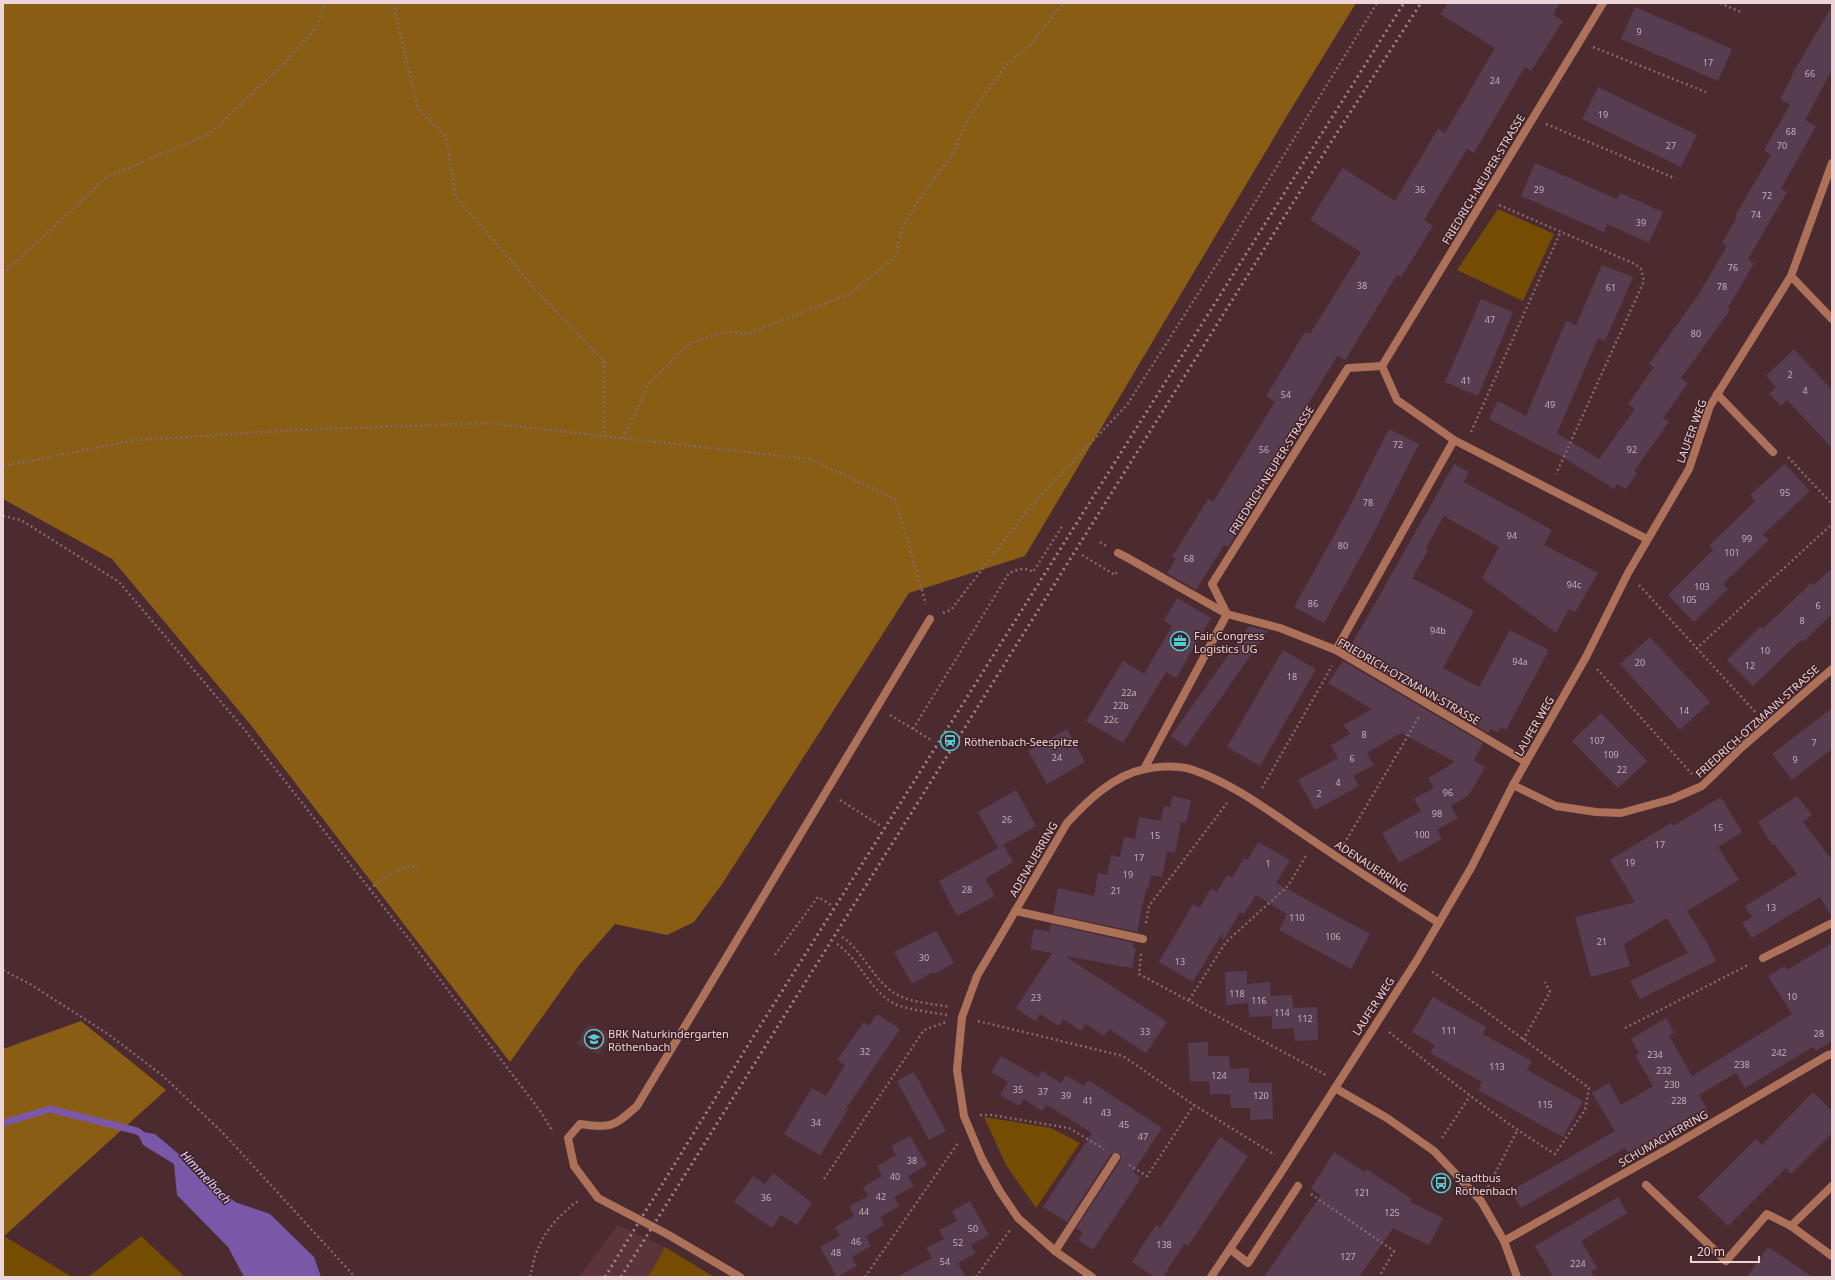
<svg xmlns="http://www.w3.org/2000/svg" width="1835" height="1280" font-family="'Noto Sans',sans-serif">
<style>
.built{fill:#5b343b}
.green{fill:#744d02}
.forest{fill:#895e14}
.water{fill:#7b57a7}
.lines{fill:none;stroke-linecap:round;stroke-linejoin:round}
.stream{stroke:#7b57a7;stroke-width:7}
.building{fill:#583d51}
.path{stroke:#85686c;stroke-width:2.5;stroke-dasharray:2 3;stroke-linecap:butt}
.service{stroke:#ad715a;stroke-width:8}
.minor{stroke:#ad715a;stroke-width:8}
.rail{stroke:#9f8488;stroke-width:3;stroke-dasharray:2 4;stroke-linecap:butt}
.labels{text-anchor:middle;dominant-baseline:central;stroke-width:3;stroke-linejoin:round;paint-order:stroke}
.number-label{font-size:9px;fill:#c6afb6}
.street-label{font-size:11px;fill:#ebd5d8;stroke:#402126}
.poi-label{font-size:11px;fill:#ebd5d8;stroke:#402126;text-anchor:start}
.water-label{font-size:12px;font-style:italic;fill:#e0cffb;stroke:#402126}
</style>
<rect width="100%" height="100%" fill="#4b2b30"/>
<g class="built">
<path d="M588 1024 611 1034 599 1055 577 1044Z"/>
<path d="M618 1225 665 1247 648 1277H579Z"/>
</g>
<g class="green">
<path d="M1498 209 1554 234 1523 301 1457 270Z"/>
<path d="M984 1117 1051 1128 1080 1143 1036 1208 1006 1165Z"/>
<path d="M4 1236 72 1277H3V1237Z"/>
<path d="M141 1236 185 1277H88Z"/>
<path d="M665 1247 714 1277H648Z"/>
</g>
<g class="forest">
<path d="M3 3H1356L1288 114 1025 556 909 593 722 884 694 922 667 935 615 924 580 964 510 1062 250 724 112 559 3 499Z"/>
<path d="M81 1021 166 1090 3 1237V1049Z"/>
</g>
<path class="water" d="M137 1131 155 1134 235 1202 270 1214 314 1257 321 1277H244L228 1247 177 1195 174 1164 143 1145Z"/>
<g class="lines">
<path class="stream" d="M3 1123 50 1109 137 1131 144 1136"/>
</g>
<g class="building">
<path d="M1448 3H1560L1553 14 1563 21 1531 71 1525 67 1474 153 1467 149 1424 220 1433 226 1401 277 1397 275 1345 360 1338 355 1285 442 1290 446 1228 547 1224 545 1196 590 1167 573 1176 559 1172 557 1208 499 1213 502 1275 402 1266 396 1305 332 1310 334 1361 252 1310 220 1343 168 1395 201 1438 129 1445 133 1495 48 1440 14Z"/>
<path d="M1832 6V70L1805 120 1816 126 1781 189 1787 192 1748 259 1754 263 1728 308 1730 310 1681 378 1688 383 1663 418 1669 422 1634 471 1637 473 1626 489 1617 484 1614 489 1556 453V454L1489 419 1498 401 1526 416 1566 321 1576 325 1602 265 1633 277 1605 341 1598 338 1557 433 1599 459 1635 409 1628 404 1654 367 1649 364 1698 295 1727 246 1722 243 1737 217 1735 216 1771 155 1764 150 1790 105 1780 99 1792 77 1791 76Z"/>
<path d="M1635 7 1732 49 1718 81 1621 39Z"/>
<path d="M1598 87 1697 135 1681 167 1582 119Z"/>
<path d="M1535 163 1617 199 1620 193 1663 212 1649 243 1607 224 1604 232 1521 196Z"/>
<path d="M1481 299 1513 312 1478 396 1445 382Z"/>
<path d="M1794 349 1832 390V448L1787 400 1781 406 1769 394 1776 387 1766 376Z"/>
<path d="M1389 429 1419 444 1372 536 1324 623 1294 607 1346 514Z"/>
<path d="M1454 464 1469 472 1464 482 1552 530 1544 545 1598 573 1575 612 1569 609 1556 633 1482 578 1499 547 1444 516 1426 548 1428 550 1412 578 1474 611 1443 668 1479 687 1510 630 1549 650 1506 730 1501 727 1498 732 1491 729 1488 733 1348 651Z"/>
<path d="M1785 464 1810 491 1763 535 1769 540 1723 584 1728 589 1694 622 1668 595 1713 550 1709 546 1755 501 1750 495Z"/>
<path d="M1832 568V614L1803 642 1801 640 1753 686 1727 660 1760 627 1763 629 1811 583 1814 585Z"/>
<path d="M1177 598 1211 618 1176 678 1166 672 1123 743 1086 721 1123 661 1144 674 1172 626 1164 621Z"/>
<path d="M1249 626 1268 631 1186 747 1171 736Z"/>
<path d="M1650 637 1710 702 1680 730 1620 664Z"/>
<path d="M1283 650 1316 669 1260 766 1227 747Z"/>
<path d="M1343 661 1483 743 1474 761 1485 767 1469 795 1451 806 1458 818 1437 830 1442 839 1399 863 1382 833 1421 811 1414 799 1434 788 1428 778 1455 762 1401 733 1367 753 1374 765 1353 776 1359 786 1315 810 1298 780 1338 758 1331 745 1350 734 1344 725 1372 709 1328 683Z"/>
<path d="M1832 708V749L1792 780 1772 754Z"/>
<path d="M1601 713 1647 761 1618 788 1572 741Z"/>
<path d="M1067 729 1085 762 1047 784 1028 751Z"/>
<path d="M1016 790 1036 826 998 848 978 812Z"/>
<path d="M1172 796 1191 800 1186 823 1181 822 1175 853 1167 851 1162 877 1151 875 1148 889H1146L1137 932 1053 914 1058 888 1094 896 1098 873 1107 875 1111 855 1120 857 1124 837 1135 839 1139 817 1161 821 1164 806 1170 807Z"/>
<path d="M1797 796 1812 815 1803 822 1832 860V917L1820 897 1752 938 1742 923 1752 917 1745 906 1797 874 1774 844 1772 845 1758 822Z"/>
<path d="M1721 797 1742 832 1718 847 1739 880 1687 911 1707 943 1716 961 1640 999 1630 981 1688 953 1667 918 1624 944 1630 966 1591 977 1575 917 1635 902 1610 860 1671 823 1673 826Z"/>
<path d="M1258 842 1290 860 1276 883 1370 934 1351 969 1279 930 1287 914 1256 895 1244 914 1240 912 1223 941 1222 933 1193 982 1159 962 1193 904 1200 908 1211 888 1217 892 1227 875 1232 878 1244 858 1248 860Z"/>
<path d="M1004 845 1013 862 985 879 995 896 957 916 939 881Z"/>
<path d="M1051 924 1134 943 1133 948H1136L1132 968 1065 956 1167 1022 1146 1053 1109 1029 1104 1036 1086 1024 1081 1031 1063 1019 1059 1026 1040 1014 1035 1021 1016 1008 1052 953 1030 949 1034 929 1049 932Z"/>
<path d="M936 931 954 963 934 974 933 972 912 984 894 952Z"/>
<path d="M1832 943V1041L1816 1051 1813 1047 1745 1088 1736 1073 1699 1095 1709 1113 1647 1149 1648 1150 1632 1160 1625 1148 1521 1208 1511 1191 1615 1131 1592 1093 1609 1083 1621 1105 1653 1086 1635 1055 1639 1053 1631 1039 1666 1018 1674 1033 1669 1036 1692 1076 1792 1014 1768 976 1785 966 1787 970Z"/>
<path d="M1247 971V984L1270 982 1271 996 1292 995 1293 1008 1317 1007 1318 1040 1295 1041 1294 1028 1272 1029V1016L1249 1017 1248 1003 1226 1005 1225 972Z"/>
<path d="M1433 997 1486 1027 1483 1034 1532 1061 1527 1070 1583 1101 1563 1137 1478 1090 1482 1082 1430 1053 1435 1045 1412 1032Z"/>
<path d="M877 1014 900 1029 845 1110 849 1108 820 1155 784 1134 812 1088 826 1096 845 1065 837 1060 864 1022 869 1026Z"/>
<path d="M1208 1042V1056H1229L1230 1069 1249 1068V1083H1272L1273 1119 1250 1120V1108H1231L1230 1094H1210L1209 1081 1190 1082 1188 1043Z"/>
<path d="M1001 1056 1038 1077 1042 1071 1061 1083 1066 1075 1084 1086 1088 1080 1162 1128 1133 1172 1141 1178 1093 1250 1078 1240 1083 1233 1076 1228 1121 1160V1155L1117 1152 1111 1154 1067 1222 1043 1207 1092 1133 1047 1105 1042 1111 1024 1099 1019 1106 1000 1095 1008 1082 991 1072Z"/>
<path d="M914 1072 946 1131 929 1140 897 1081Z"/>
<path d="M1813 1092 1832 1111V1133L1791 1174 1786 1168 1728 1226 1698 1197 1756 1139 1762 1145Z"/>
<path d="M910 1136 927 1165 908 1176 914 1186 894 1197 899 1206 880 1217 884 1225 866 1236 871 1246 852 1257 857 1266 837 1277 820 1247 840 1236 835 1227 854 1216 849 1206 868 1196 863 1187 882 1176 877 1166 896 1155 891 1146Z"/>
<path d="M1220 1137 1248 1156 1188 1246 1184 1244 1163 1277H1155L1132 1262 1156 1225 1160 1228Z"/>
<path d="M1334 1152 1365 1172 1366 1169 1412 1199 1410 1202 1443 1218 1429 1245 1393 1228 1359 1277H1264L1321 1195 1311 1189Z"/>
<path d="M773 1173 812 1203 797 1225 781 1215 772 1228 734 1202 753 1176 765 1184Z"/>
<path d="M1618 1197 1627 1213 1581 1241 1597 1268 1591 1271 1594 1277H1553L1535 1246Z"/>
<path d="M970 1201 989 1235 971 1245 976 1253 958 1263 966 1277H897L932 1258 926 1248 944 1239 939 1230 957 1221 952 1211Z"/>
<path d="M1768 1247 1789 1261 1812 1277H1747Z"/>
</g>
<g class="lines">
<g class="path">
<path d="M393 3 418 108 446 137 456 197 541 296 604 361V436"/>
<path d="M1720 3 1743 13"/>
<path d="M1593 47 1706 92"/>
<path d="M1546 124 1674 178"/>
<path d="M1499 205 1635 264 1641 269 1644 281 1556 474"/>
<path d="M3 274 107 177 209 134 286 62 317 26 325 3"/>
<path d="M1471 432 1561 231"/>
<path d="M623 438 649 383 690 343 728 331 747 334 849 294 895 257 903 226 925 190 950 158 967 121 989 88 1009 62 1030 45 1063 3"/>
<path d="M1788 457 1832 504"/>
<path d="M3 466 136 440 296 430 487 423 810 459 895 499 926 604"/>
<path d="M3 516 21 520 119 582 244 729 412 943 541 1112 553 1132"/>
<path d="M1100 542 1106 546"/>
<path d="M1082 555 1115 575 1118 570"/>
<path d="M1639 585 1757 714"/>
<path d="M943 613 951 610 1028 509 1127 405 1224 253 1377 3"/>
<path d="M1696 649 1832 524"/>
<path d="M1597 669 1692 774"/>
<path d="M890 715 933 741"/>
<path d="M913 729 1009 573C1017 570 1025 566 1033 572L1063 525"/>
<path d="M1262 788 1332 666"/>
<path d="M840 800 881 826"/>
<path d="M1344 844 1419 717"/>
<path d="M369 889 389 875 407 866 421 869"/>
<path d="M1146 923 1149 906 1227 803"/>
<path d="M842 937C864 951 876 987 902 997 916 1003 935 1004 950 1007"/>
<path d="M837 944C860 960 870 991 895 1004 904 1009 936 1013 947 1015"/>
<path d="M1141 954 1139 974 1326 1075"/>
<path d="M775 955 818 897 831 905"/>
<path d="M3 970 30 984 108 1034 162 1075 224 1134 355 1277"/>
<path d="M1189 1000 1226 942 1288 886 1307 854"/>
<path d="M978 1021 1123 1056 1194 1105 1275 1155"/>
<path d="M1625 1028 1750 964"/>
<path d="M1389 1032C1443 1075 1496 1118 1555 1154L1585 1110 1589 1088 1430 970"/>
<path d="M1523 1040 1550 992 1545 982"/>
<path d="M980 1115H991L1069 1128 1104 1149"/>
<path d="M1442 1138 1470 1096"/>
<path d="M1129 1165 1147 1176 1194 1105"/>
<path d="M824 1179 924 1030 946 1022"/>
<path d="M1488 1187 1517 1131"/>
<path d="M1311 1194 1394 1251 1379 1277"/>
<path d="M530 1277C536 1247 544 1230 567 1210 571 1206 575 1202 580 1201"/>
<path d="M865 1277 958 1143"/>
<path d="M976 1277 1010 1230"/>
</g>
<g class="service">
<path d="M1717 394 1773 452"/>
<path d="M1118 553 1126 557"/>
<path d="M1336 650 1454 440"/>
<path d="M1144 769 1227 614 1212 584 1348 368 1382 366"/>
<path d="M1015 911 1143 939"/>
<path d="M1763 958 1832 923"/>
<path d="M1504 1241 1671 1147 1828 1055 1832 1054"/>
<path d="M1230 1249 1248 1263 1298 1186"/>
<path d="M1055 1251 1116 1157"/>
<path d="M740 1277 667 1234 598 1198 574 1166 568 1138 580 1124C612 1129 614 1126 637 1106L930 619"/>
</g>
<g class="minor">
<path d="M1603 3 1382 366 1397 400 1454 440 1647 539"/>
<path d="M1791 276 1832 319"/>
<path d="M1126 557 1227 614 1280 628 1336 650 1526 762"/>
<path d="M1513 785 1556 806 1596 812 1621 813 1672 799 1702 786 1741 748 1832 669"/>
<path d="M1335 1088 1387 1118 1434 1151 1481 1201 1504 1241 1517 1277"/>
<path d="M1646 1185 1726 1261 1767 1214 1791 1226"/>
<path d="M1832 1186 1791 1226 1832 1256"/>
<path d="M1092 1277 1055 1251 1018 1218 999 1190 982 1159 964 1116 957 1070 962 1017 977 976 1067 823C1087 801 1114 775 1145 769 1159 766 1179 765 1193 770 1237 785 1274 815 1312 840 1354 869 1397 896 1439 923"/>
<path d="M1211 1277 1280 1174 1417 960 1471 868 1513 785 1586 657 1628 573 1689 469 1710 406 1791 276 1832 163"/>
</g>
<g class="rail">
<path d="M605 1277 745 1050 1404 3"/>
<path d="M621 1277 1333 139 1421 3"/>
</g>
</g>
<defs>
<g id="office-ring" transform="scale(1)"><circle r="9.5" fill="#402126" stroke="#52cbd8" stroke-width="1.5"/><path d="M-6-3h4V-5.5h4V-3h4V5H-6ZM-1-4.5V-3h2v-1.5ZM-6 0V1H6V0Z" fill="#52cbd8"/></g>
<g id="station-ring" transform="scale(1)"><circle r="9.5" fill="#402126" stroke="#52cbd8" stroke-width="1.5"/><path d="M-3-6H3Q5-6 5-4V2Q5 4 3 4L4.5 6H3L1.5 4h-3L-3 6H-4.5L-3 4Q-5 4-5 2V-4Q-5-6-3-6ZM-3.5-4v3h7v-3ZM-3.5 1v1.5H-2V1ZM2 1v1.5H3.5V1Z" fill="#52cbd8"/></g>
<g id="school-ring" transform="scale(1)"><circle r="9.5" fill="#402126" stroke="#52cbd8" stroke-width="1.5"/><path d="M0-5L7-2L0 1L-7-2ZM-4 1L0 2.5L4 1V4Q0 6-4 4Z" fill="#52cbd8"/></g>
<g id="bus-ring" transform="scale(1)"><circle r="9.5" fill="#402126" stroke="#52cbd8" stroke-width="1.5"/><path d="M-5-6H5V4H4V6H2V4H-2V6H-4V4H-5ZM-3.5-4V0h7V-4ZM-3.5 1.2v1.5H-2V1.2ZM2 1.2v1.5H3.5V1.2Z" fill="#52cbd8"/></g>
</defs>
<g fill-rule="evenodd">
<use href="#office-ring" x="1180" y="641"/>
<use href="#station-ring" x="950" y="741"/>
<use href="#school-ring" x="594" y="1039"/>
<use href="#bus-ring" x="1441" y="1183"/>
</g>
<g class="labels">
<g class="number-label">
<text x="1639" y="31">9</text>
<text x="1708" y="62">17</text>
<text x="1810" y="73">66</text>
<text x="1495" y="80">24</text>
<text x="1603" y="114">19</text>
<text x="1791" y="131">68</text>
<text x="1671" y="145">27</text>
<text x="1782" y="145">70</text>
<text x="1420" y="189">36</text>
<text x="1539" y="189">29</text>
<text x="1767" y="195">72</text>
<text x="1756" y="214">74</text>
<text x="1641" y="222">39</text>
<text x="1733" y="267">76</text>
<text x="1362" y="285">38</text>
<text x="1722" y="286">78</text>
<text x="1611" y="287">61</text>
<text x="1490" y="319">47</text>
<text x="1696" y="333">80</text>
<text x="1790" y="374">2</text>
<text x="1466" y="380">41</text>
<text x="1805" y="390">4</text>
<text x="1286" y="394">54</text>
<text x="1550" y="404">49</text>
<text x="1398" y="444">72</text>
<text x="1264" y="449">56</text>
<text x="1632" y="449">92</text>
<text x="1785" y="492">95</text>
<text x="1368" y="502">78</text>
<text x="1512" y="535">94</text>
<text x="1747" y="538">99</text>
<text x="1343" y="545">80</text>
<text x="1732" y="552">101</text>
<text x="1189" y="558">68</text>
<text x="1574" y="584">94c</text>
<text x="1702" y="586">103</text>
<text x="1689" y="599">105</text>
<text x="1313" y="603">86</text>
<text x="1818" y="605">6</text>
<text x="1802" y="620">8</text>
<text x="1438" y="630">94b</text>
<text x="1765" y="650">10</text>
<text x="1520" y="661">94a</text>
<text x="1640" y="662">20</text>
<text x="1750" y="665">12</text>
<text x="1292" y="676">18</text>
<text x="1129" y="692">22a</text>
<text x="1121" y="705">22b</text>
<text x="1684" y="710">14</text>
<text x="1111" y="719">22c</text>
<text x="1364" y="734">8</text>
<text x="1597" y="740">107</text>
<text x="1814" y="742">7</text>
<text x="1611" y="754">109</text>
<text x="1057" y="757">24</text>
<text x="1352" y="758">6</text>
<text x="1795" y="759">9</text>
<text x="1622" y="769">22</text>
<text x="1338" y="782">4</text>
<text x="1448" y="792">96</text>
<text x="1319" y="793">2</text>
<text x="1437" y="813">98</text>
<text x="1007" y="819">26</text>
<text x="1718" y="827">15</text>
<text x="1422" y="834">100</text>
<text x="1155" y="835">15</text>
<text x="1660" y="844">17</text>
<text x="1139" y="857">17</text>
<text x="1630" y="862">19</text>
<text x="1268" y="863">1</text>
<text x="1128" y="874">19</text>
<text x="967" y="889">28</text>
<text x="1116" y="890">21</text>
<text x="1771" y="907">13</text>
<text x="1297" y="917">110</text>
<text x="1333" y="936">106</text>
<text x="1602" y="941">21</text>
<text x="924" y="957">30</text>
<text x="1180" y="961">13</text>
<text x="1237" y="993">118</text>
<text x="1792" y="996">10</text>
<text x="1036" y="997">23</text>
<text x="1259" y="1000">116</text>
<text x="1282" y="1012">114</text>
<text x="1305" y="1018">112</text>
<text x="1449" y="1030">111</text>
<text x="1145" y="1031">33</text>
<text x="1819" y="1033">28</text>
<text x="865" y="1051">32</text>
<text x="1779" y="1052">242</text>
<text x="1655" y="1054">234</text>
<text x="1742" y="1064">238</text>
<text x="1497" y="1066">113</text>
<text x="1664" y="1070">232</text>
<text x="1219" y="1075">124</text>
<text x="1672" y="1084">230</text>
<text x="1018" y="1089">35</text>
<text x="1043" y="1091">37</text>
<text x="1066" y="1095">39</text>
<text x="1261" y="1095">120</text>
<text x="1088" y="1100">41</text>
<text x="1679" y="1100">228</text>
<text x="1545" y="1104">115</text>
<text x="1106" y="1112">43</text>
<text x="816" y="1122">34</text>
<text x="1124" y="1124">45</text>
<text x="1143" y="1136">47</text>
<text x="912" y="1160">38</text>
<text x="895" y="1176">40</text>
<text x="1362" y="1192">121</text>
<text x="881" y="1196">42</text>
<text x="766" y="1197">36</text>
<text x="864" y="1211">44</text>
<text x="1392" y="1212">125</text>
<text x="973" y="1228">50</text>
<text x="856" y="1241">46</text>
<text x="958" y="1242">52</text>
<text x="1164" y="1244">138</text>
<text x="836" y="1252">48</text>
<text x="1348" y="1256">127</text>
<text x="945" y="1261">54</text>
<text x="1578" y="1263">224</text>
</g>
<g class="street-label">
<text transform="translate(1483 179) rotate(-59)">FRIEDRICH-NEUPER-STRASSE</text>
<text transform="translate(1691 431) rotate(-70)">LAUFER WEG</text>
<text transform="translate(1271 470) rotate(-58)">FRIEDRICH-NEUPER-STRASSE</text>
<text transform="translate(1409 681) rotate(30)">FRIEDRICH-OTZMANN-STRASSE</text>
<text transform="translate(1757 721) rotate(-42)">FRIEDRICH-OTZMANN-STRASSE</text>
<text transform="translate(1534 726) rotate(-60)">LAUFER WEG</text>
<text transform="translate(1033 859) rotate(-60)">ADENAUERRING</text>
<text transform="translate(1372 866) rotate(33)">ADENAUERRING</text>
<text transform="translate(1373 1006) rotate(-57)">LAUFER WEG</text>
<text transform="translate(1663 1138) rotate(-30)">SCHUMACHERRING</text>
</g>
<g class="poi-label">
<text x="1194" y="635">Fair Congress<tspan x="1194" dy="13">Logistics UG</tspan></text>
<text x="964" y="741">Röthenbach-Seespitze</text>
<text x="608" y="1033">BRK Naturkindergarten<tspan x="608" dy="13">Röthenbach</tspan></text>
<text x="1455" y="1177">Stadtbus<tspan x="1455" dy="13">Röthenbach</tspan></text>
</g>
<g class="water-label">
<text transform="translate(206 1177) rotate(47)">Himmelbach</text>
</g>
</g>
<rect width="1835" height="1280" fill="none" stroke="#ebd5d8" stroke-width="8"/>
<path d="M1691 1256v6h68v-6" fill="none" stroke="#ebd5d8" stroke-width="2"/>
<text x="1697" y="1256" font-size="12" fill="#ebd5d8" stroke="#402126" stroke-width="3" paint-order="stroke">20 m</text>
</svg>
